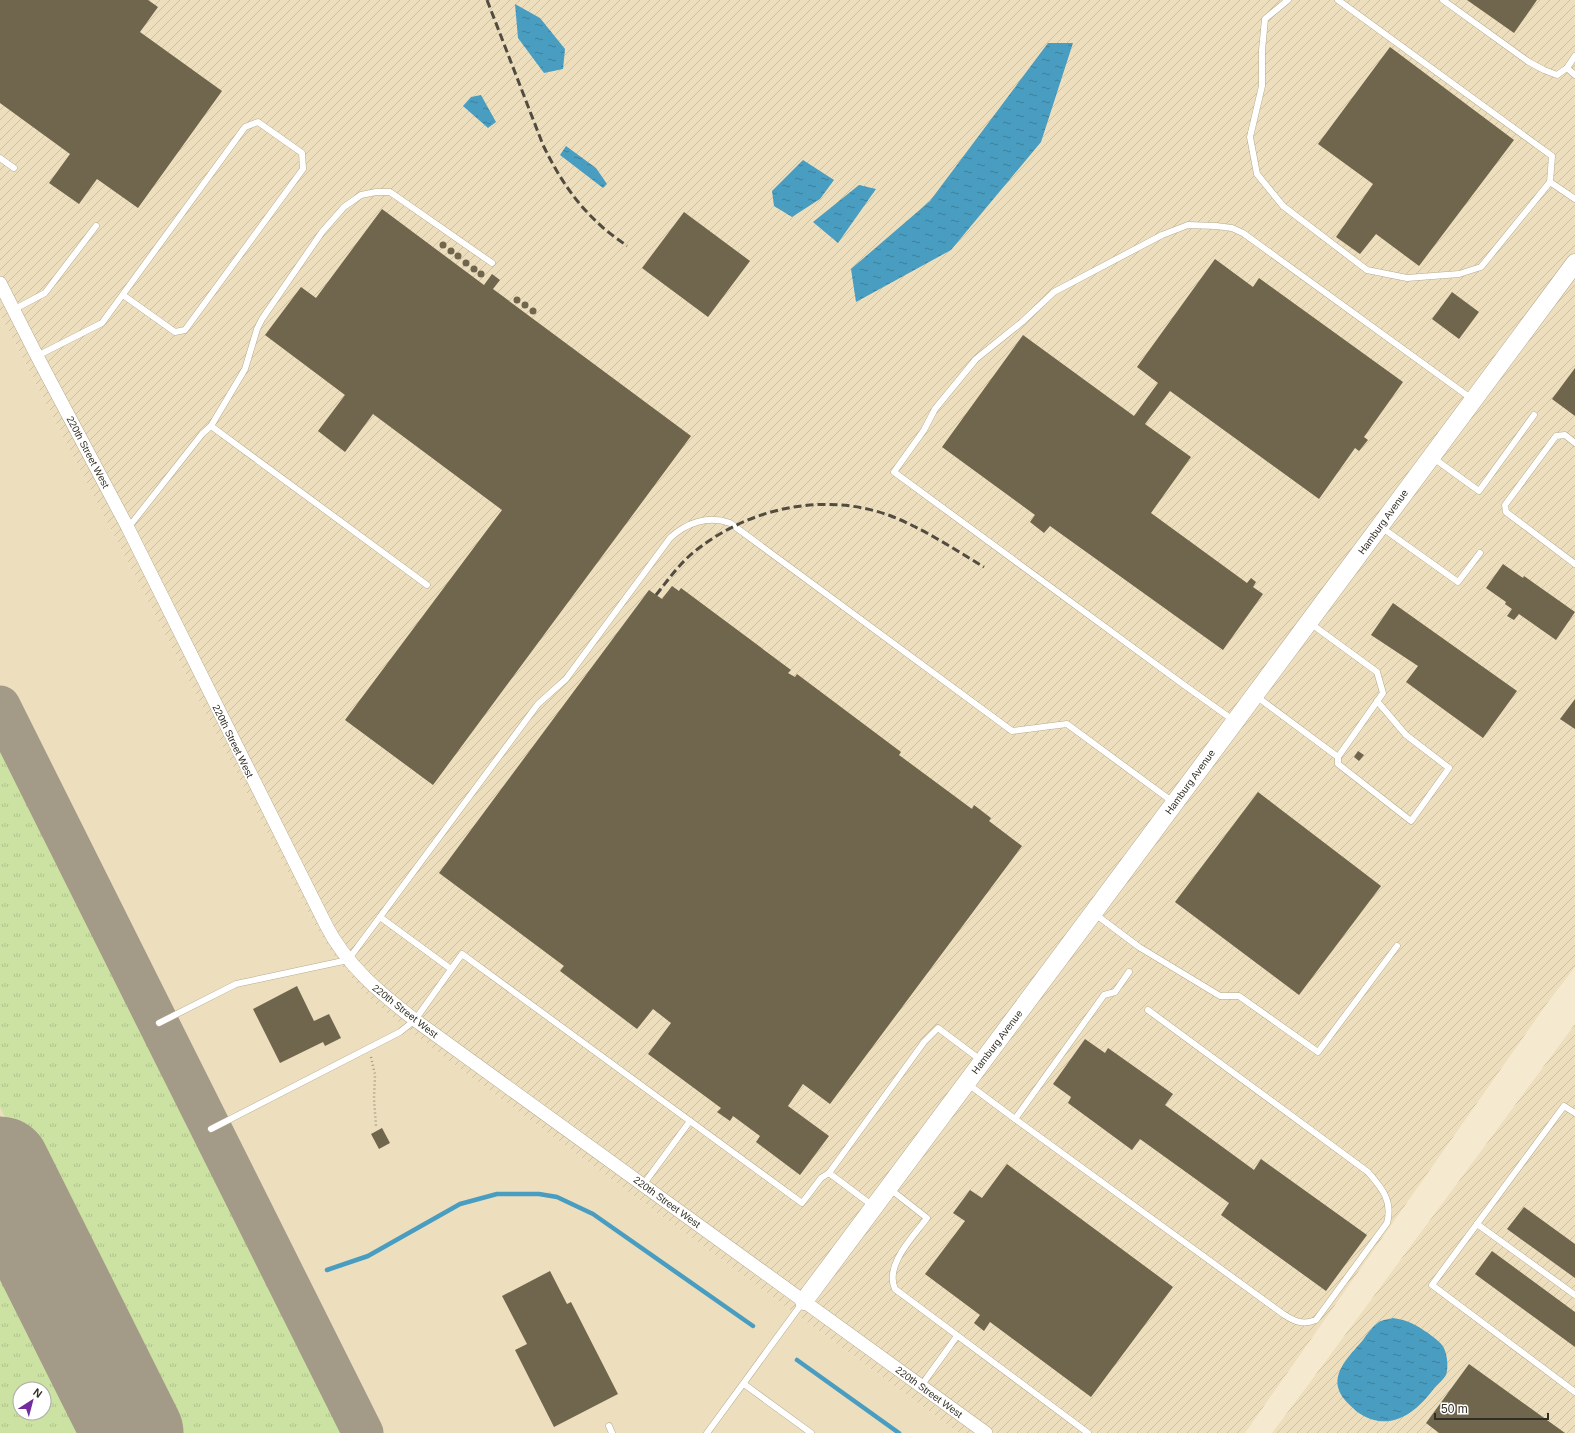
<svg xmlns="http://www.w3.org/2000/svg" width="1575" height="1433" font-family="Helvetica,sans-serif">
<style>
.built{fill:#eddfbd;fill-rule:evenodd}
.industrial{fill:url(#industrial-furrows)}
.grass{fill:url(#grass-tufts);fill-rule:evenodd}
.water{fill:url(#water-ripples)}
.lines{fill:none;stroke-linecap:round;stroke-linejoin:round}
.stream{stroke:#499dc1;stroke-width:4.5}
.taxiway{stroke:#a49a88;stroke-width:41}
.runway{stroke:#a49a88;stroke-width:101}
.building{fill:#70664e}
.lane-casing{stroke:#b6ab91;stroke-width:7}
.street-casing{stroke:#b6ab91;stroke-width:14}
.secondary-casing{stroke:#b6ab91;stroke-width:19}
.path{stroke:#9f9784;stroke-width:2.5;stroke-dasharray:1 3;stroke-linecap:butt}
.lane{stroke:#fff;stroke-width:6}
.street{stroke:#fff;stroke-width:13}
.secondary{stroke:#fff;stroke-width:18}
.rail{stroke:#524c40;stroke-width:3;stroke-dasharray:8 4;stroke-linecap:butt}
.labels{text-anchor:middle;dominant-baseline:central;stroke-width:4;stroke-linejoin:round;paint-order:stroke}
.street-label{font-size:10px;fill:#322e24;stroke:#fff}
</style>
<defs>
<pattern id="industrial-furrows" width="10" height="10" patternUnits="userSpaceOnUse"><rect width="10" height="10" fill="#eddfbd"/><path d="M-1 1l2-2M0 10L10 0M9 11l2-2" fill="none" stroke="#ccc0a2"/></pattern>
<pattern id="grass-tufts" width="24" height="20" patternUnits="userSpaceOnUse"><rect width="24" height="20" fill="#cbe2a2"/><path d="M3 7l-1-3M5 7V3M7 7l1-3M15 17l-1-3M17 17v-4M19 17l1-3" fill="none" stroke="#afc28b"/></pattern>
<pattern id="water-ripples" width="26" height="14" patternUnits="userSpaceOnUse"><rect width="26" height="14" fill="#499dc1"/><path d="M2 4q2-2 4 0t4 0M15 11q2-2 4 0t4 0" fill="none" stroke="#3d809d"/></pattern>
</defs>
<rect width="100%" height="100%" fill="#f5e9cf"/>
<path class="built" d="M0 314 315 925 332 953 357 984 452 1063 959 1433H0ZM20 1389H44V1413H20Z"/>
<g class="industrial">
<path d="M0 0H1575V967L1548 1002 1245 1433H959L452 1063 376 1004 357 984 332 953 315 925 0 314Z"/>
<path d="M1575 1024V1433H1272L1308 1385Z"/>
</g>
<g class="grass">
<path d="M0 737 346 1433H163L0 1107Z"/>
<path d="M0 1228 102 1433H0ZM20 1389H44V1413H20Z"/>
</g>
<g class="water">
<path d="M515 4 540 18 565 49 563 69 544 73 518 38Z"/>
<path d="M1048 43H1073L1041 142 951 250 856 302 851 269 930 201Z"/>
<path d="M481 95 496 122 488 128 463 106 471 97Z"/>
<path d="M566 146 596 168 607 184 603 188 560 155Z"/>
<path d="M803 160 834 180 820 199 792 217 774 206 772 191Z"/>
<path d="M859 185 876 189 838 243 813 222Z"/>
<path d="M1393 1318C1408 1320 1416 1325 1428 1333 1433 1337 1439 1341 1442 1345 1447 1351 1449 1367 1446 1375 1443 1380 1436 1386 1432 1391 1412 1417 1386 1433 1356 1411 1349 1404 1340 1397 1338 1387 1334 1369 1353 1352 1363 1340 1367 1334 1372 1327 1379 1322 1382 1320 1389 1319 1393 1318Z"/>
</g>
<g class="lines">
<g class="stream">
<path d="M327 1270 368 1256 460 1204 497 1194H539L557 1197 593 1214 753 1326"/>
<path d="M797 1360 899 1433"/>
</g>
<path class="taxiway" d="M0 706 363 1433"/>
<path class="runway" d="M0 1167 133 1433"/>
</g>
<g class="building">
<path d="M0 0H148L158 7 140 32 222 91 138 208 97 179 79 204 49 183 70 154 0 103Z"/>
<path d="M1467 0H1537L1514 33Z"/>
<path d="M1390 47 1514 140 1419 266 1376 234 1360 254 1336 237 1373 184 1318 144Z"/>
<path d="M382 209 484 285 492 274 500 280 493 289 691 436 433 785 345 720 502 510 373 414 345 452 318 431 345 395 265 335 301 287 316 298Z"/>
<path d="M684 212 750 261 708 317 642 268Z"/>
<circle cx="443" cy="245" r="3.5"/>
<circle cx="451" cy="251" r="3.5"/>
<circle cx="458" cy="256" r="3.5"/>
<path d="M1215 259 1253 287 1259 278 1403 382 1364 437 1368 440 1359 451 1355 448 1319 499 1170 391 1145 424 1191 457 1151 513 1247 583 1251 578 1256 582 1253 587 1263 594 1223 650 1050 526 1044 533 1030 522 1035 515 942 447 1023 335 1134 416 1158 383 1137 367Z"/>
<circle cx="466" cy="263" r="3.5"/>
<circle cx="474" cy="269" r="3.5"/>
<circle cx="481" cy="274" r="3.5"/>
<path d="M1452 292 1479 312 1459 339 1432 319Z"/>
<circle cx="517" cy="300" r="3.5"/>
<circle cx="525" cy="305" r="3.5"/>
<circle cx="533" cy="311" r="3.5"/>
<path d="M1575 368V416L1552 399Z"/>
<path d="M1503 564 1523 578 1524 576 1575 612 1556 640 1519 614 1514 620 1507 616 1512 609 1505 604 1506 602 1486 588Z"/>
<path d="M672 586 679 591 681 588 791 670 788 673 795 677 797 674 901 752 899 755 972 809 974 805 991 818 989 821 1022 846 830 1104 803 1084 788 1106 829 1136 800 1175 756 1142 760 1136 733 1116 730 1121 717 1112 721 1108 648 1054 671 1023 653 1009 637 1029 560 971 564 966 439 873 649 590 662 599Z"/>
<path d="M1393 603 1517 691 1483 738 1406 682 1418 666 1371 635Z"/>
<path d="M1575 699V729L1560 719Z"/>
<path d="M1358 751 1364 755 1359 761 1354 757Z"/>
<path d="M1258 792 1381 886 1299 995 1175 902Z"/>
<path d="M297 986 314 1021 329 1014 341 1038 325 1046 323 1042 280 1063 253 1009Z"/>
<path d="M1085 1039 1105 1053 1108 1048 1173 1094 1165 1105 1254 1170 1261 1159 1367 1235 1326 1291 1221 1215 1229 1203 1140 1139 1132 1150 1068 1103 1071 1097 1053 1084Z"/>
<path d="M382 1128 390 1143 379 1149 371 1134Z"/>
<path d="M1007 1164 1173 1287 1091 1397 990 1322 984 1331 974 1323 980 1315 925 1274 965 1221 953 1213 970 1190 982 1198Z"/>
<path d="M1524 1207 1575 1244V1278L1507 1229Z"/>
<path d="M1492 1251 1575 1312V1347L1475 1274Z"/>
<path d="M550 1271 567 1304 571 1302 618 1394 554 1427 515 1350 527 1344 502 1296Z"/>
<path d="M1469 1364 1565 1433H1439L1426 1423Z"/>
</g>
<g class="lines">
<g class="lane-casing">
<g id="lane">
<path d="M1288 0 1265 19 1262 50V86L1250 137 1257 174 1283 206 1367 270 1407 278 1459 274 1481 267 1550 182 1552 156 1338 0"/>
<path d="M1443 0 1529 62 1544 70 1557 75 1567 68"/>
<path d="M1575 56 1567 68 1575 75"/>
<path d="M0 158 14 168"/>
<path d="M1550 182 1575 199"/>
<path d="M13 310 45 293 96 226"/>
<path d="M37 356 102 323 245 127 258 122 302 153 303 169 185 330 175 332 123 295"/>
<path d="M211 426 245 369 257 329 262 319 322 232 344 207 361 195 376 192H390L492 263"/>
<path d="M1575 443 1565 435 1556 436 1505 505 1506 512 1575 564"/>
<path d="M1432 457 1479 491 1534 415"/>
<path d="M1381 527 1458 582 1480 553"/>
<path d="M128 528 202 434 211 426 427 585"/>
<path d="M1256 696 1338 757 1383 693 1377 672 1310 623"/>
<path d="M1233 720 1184 685 894 472 924 430 935 409 976 359 1022 322 1054 292 1162 235 1188 225 1216 226 1232 228 1243 233 1472 399"/>
<path d="M1338 757V764L1411 821 1449 768 1406 735 1377 701"/>
<path d="M1095 914 1139 947 1220 996H1239L1318 1052 1397 946"/>
<path d="M380 917 451 969"/>
<path d="M159 1023 236 984 348 960 538 704 566 679 670 538C686 523 708 515 730 523L1012 731 1067 724 1173 802"/>
<path d="M968 1084 1015 1119 1104 995 1115 992 1129 972"/>
<path d="M1575 1113 1564 1106 1432 1285 1575 1392"/>
<path d="M1015 1119 1283 1314C1295 1322 1303 1325 1316 1320L1387 1223C1393 1201 1382 1188 1368 1172L1148 1010"/>
<path d="M211 1129 400 1032 415 1020 462 954 802 1203 821 1178 829 1173 924 1042 938 1028 982 1061"/>
<path d="M829 1173 873 1206"/>
<path d="M643 1185 690 1121"/>
<path d="M890 1189 927 1218C914 1236 884 1265 895 1289L1088 1433"/>
<path d="M1477 1224 1575 1295"/>
<path d="M744 1384 811 1433"/>
<path d="M921 1386 957 1336"/>
<path d="M609 1426 612 1433"/>
<path d="M707 1433 803 1302"/>
</g>
</g>
<g class="street-casing">
<path id="street" d="M0 283 37 356 128 528 326 925C346 965 380 993 415 1020L986 1433"/>
</g>
<g class="secondary-casing">
<path id="secondary" d="M804 1301 1093 913 1575 263"/>
</g>
<path class="path" d="M371 1057 375 1075 374 1099 376 1126"/>
<use href="#lane" class="lane"/>
<use href="#street" class="street"/>
<use href="#secondary" class="secondary"/>
<g class="rail">
<path d="M487 0 543 145C557 174 574 201 598 223 607 232 618 239 627 246"/>
<path d="M656 595C668 580 679 564 694 552 748 508 824 491 891 516 924 529 954 549 984 567"/>
</g>
</g>
<g class="labels">
<g class="street-label">
<text transform="translate(88 452) rotate(62)">220th Street West</text>
<text transform="translate(1383 522) rotate(-54)">Hamburg Avenue</text>
<text transform="translate(233 741) rotate(64)">220th Street West</text>
<text transform="translate(1190 782) rotate(-54)">Hamburg Avenue</text>
<text transform="translate(405 1011) rotate(38)">220th Street West</text>
<text transform="translate(997 1042) rotate(-53)">Hamburg Avenue</text>
<text transform="translate(667 1202) rotate(36)">220th Street West</text>
<text transform="translate(929 1392) rotate(36)">220th Street West</text>
</g>
</g>
<g transform="translate(32 1401) rotate(36)"><circle r="19" fill="#ffffff" stroke="#adaba7"/>
<path d="M0-3L7 15L0 10L-7 15Z" fill="#722ca0"/>
<text y="-6" font-size="11" font-weight="bold" text-anchor="middle" fill="#322e24">N</text>
</g>
<path d="M1435 1413v6h113v-6" fill="none" stroke="#322e24" stroke-width="2"/>
<text x="1441" y="1413" font-size="12" fill="#322e24" stroke="#ffffff" stroke-width="3" paint-order="stroke">50 m</text>
</svg>
